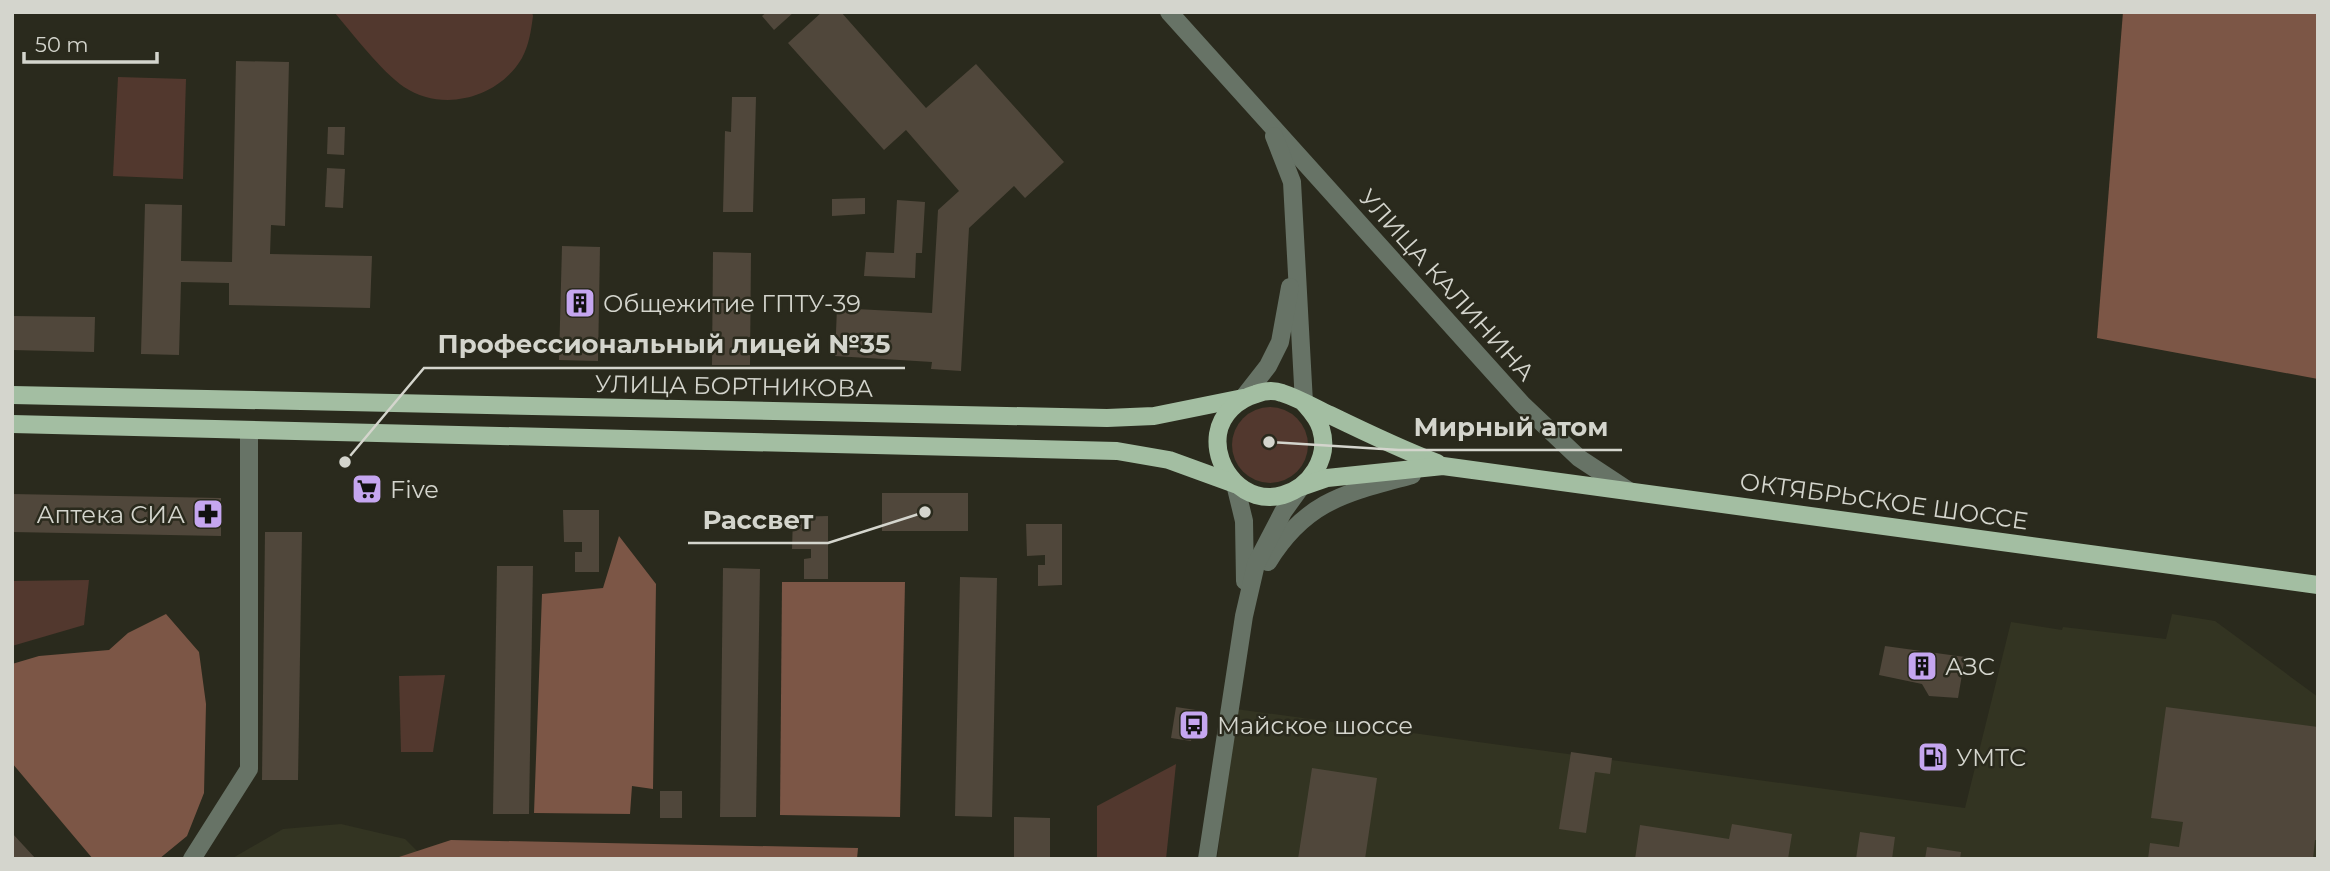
<svg xmlns="http://www.w3.org/2000/svg" width="2330" height="871" font-family="Montserrat,sans-serif">
<style>
.built{fill:#333422}
.green{fill:#52382e}
.forest{fill:#7c5646}
.building{fill:#50473b}
.lines{fill:none;stroke-linecap:round;stroke-linejoin:round}
.minor{stroke:#677366;stroke-width:18}
.major{stroke:#a3bea2;stroke-width:18}
.labels{text-anchor:middle;dominant-baseline:central;stroke-width:5;stroke-linejoin:round;paint-order:stroke}
.street-label{font-size:24px;fill:#d4d5cd;stroke:#2a2a1d}
.poi-label{font-size:24px;fill:#d4d5cd;stroke:#2a2a1d;text-anchor:start}
.leader{fill:none;stroke:#d4d5cd;stroke-width:2.5}
.callout-dot{fill:#d4d5cd;stroke:#2a2a1d;stroke-width:2.5}
.callout-label{font-size:26px;text-anchor:middle;font-weight:bold;fill:#d4d5cd;stroke:#2a2a1d;stroke-width:5;stroke-linejoin:round;paint-order:stroke}
</style>
<rect width="100%" height="100%" fill="#2a2a1d"/>
<g class="built">
<path d="M2172 614 2215 621 2318 697V859H1217L1236 709 1965 808 2011 622 2062 630 2063 627 2166 639Z"/>
<path d="M341 824 405 839 425 859H231L283 829Z"/>
</g>
<g class="green">
<path d="M334 12H532L533 16C531 31 529 45 522 58 499 98 443 113 404 87 381 71 353 34 334 12Z"/>
<path d="M118 77 186 79 183 179 113 176Z"/>
<circle cx="1270" cy="445" r="38"/>
<path d="M89 580 84 625 12 646V581Z"/>
<path d="M445 675 433 752H401L399 676Z"/>
<path d="M1176 764 1166 859H1097V806Z"/>
</g>
<g class="forest">
<path d="M2123 12H2318V379L2097 338Z"/>
<path d="M619 536 656 584 653 789 632 786 630 814 534 813 542 594 603 588Z"/>
<path d="M782 582H905L900 817 780 815Z"/>
<path d="M166 614 199 652 206 704 204 793 187 836 159 859H93L12 763V664L39 656 109 650 128 633Z"/>
<path d="M451 840 858 848 857 859 399 857Z"/>
</g>
<g class="building">
<path d="M767 12H794L774 30 762 16Z"/>
<path d="M822 12H841L926 108 976 64 1064 162 1025 198 1014 186 969 228 961 371 931 369 932 362 835 356 837 308 932 313 938 210 959 191 906 130 884 150 788 43Z"/>
<path d="M236 61 289 62 285 226 271 225 270 254 372 256 370 308 229 305V283L181 282 179 355 141 354 145 204 182 205 181 261 232 262Z"/>
<path d="M732 97H756L753 212H723L725 131 731 132Z"/>
<path d="M328 127H345L344 155 327 154Z"/>
<path d="M327 168 345 169 343 208 325 207Z"/>
<path d="M865 198V214L832 216V199Z"/>
<path d="M897 200 925 202 922 253H916L915 278 864 276 866 252 894 253Z"/>
<path d="M562 246 600 247 598 361 559 360Z"/>
<path d="M713 252 751 253 750 365H712Z"/>
<path d="M12 316 95 317 94 352 12 350Z"/>
<rect x="882" y="493" width="86" height="38"/>
<path d="M12 494 221 498V536L12 532Z"/>
<path d="M563 510H599V572H575V552H582V542H564Z"/>
<path d="M828 516V579H804V559L811 558V549H792L793 517Z"/>
<path d="M1026 524H1062V585L1038 586V565H1045V555L1027 556Z"/>
<path d="M265 532H302L298 780H262Z"/>
<path d="M497 566H533L529 814H493Z"/>
<path d="M723 568 760 569 756 817H720Z"/>
<path d="M960 577 997 578 992 817 955 816Z"/>
<path d="M1885 646 1965 657 1958 698 1929 696 1922 684 1879 675Z"/>
<path d="M1176 707 1196 710 1191 741 1171 738Z"/>
<path d="M2166 707 2318 727V840H2315L2313 859H2148L2150 843 2179 847 2183 822 2151 818Z"/>
<path d="M1571 752 1612 758 1610 774 1595 772 1586 833 1559 829Z"/>
<path d="M1312 768 1377 778 1365 859H1298Z"/>
<rect x="660" y="791" width="22" height="27"/>
<path d="M1014 817 1050 818V859H1014Z"/>
<path d="M1732 824 1792 834 1788 859H1635L1640 825 1729 839Z"/>
<path d="M1860 832 1895 837 1892 859H1856Z"/>
<path d="M12 833 36 859H12Z"/>
<path d="M1927 847 1961 852 1960 859H1925Z"/>
</g>
<g class="lines">
<g class="minor">
<path d="M1169 12 1522 404 1579 458 1629 491"/>
<path d="M1274 136 1292 182 1304 403"/>
<path d="M1243 398 1268 366 1280 342 1290 287"/>
<path d="M1235 484 1244 521 1245 581"/>
<path d="M1268 562C1306 500 1347 493 1412 475"/>
<path d="M192 859 249 769V430"/>
<path d="M1207 859 1244 616 1256 564 1283 512 1301 487"/>
</g>
<g class="major">
<path d="M12 395 1107 418 1154 416 1243 398"/>
<path d="M1304 403C1311 411 1318 418 1321 429 1330 458 1310 487 1283 495 1245 506 1213 469 1218 434 1221 414 1238 399 1256 394 1264 391 1274 390 1282 393 1298 398 1315 408 1330 415 1365 432 1400 449 1437 463"/>
<path d="M12 424 1117 451 1169 460 1235 484"/>
<path d="M1301 487 1327 478 1443 466 2318 585"/>
</g>
</g>
<defs>
<g id="building-square" transform="scale(1.575)"><rect x="-9" y="-9" width="18" height="18" rx="4" fill="#c5a6f0" stroke="#2a2a1d"/><path d="M-4-6H4V6H1V3H-1V6H-4ZM-2.5-4.3h1.7v1.8h-1.7ZM.8-4.3h1.7v1.8H.8ZM-2.5-1h1.7V.8h-1.7ZM.8-1h1.7V.8H.8Z" fill="#111"/></g>
<g id="supermarket-square" transform="scale(1.575)"><rect x="-9" y="-9" width="18" height="18" rx="4" fill="#c5a6f0" stroke="#2a2a1d"/><path d="M-6-5.5h2.5l.6 2H6L4.5 2H-2.5L-4.4-4H-6ZM-1.5 3.2a1.3 1.3 0 1 0 .1 0ZM3 3.2a1.3 1.3 0 1 0 .1 0Z" fill="#111"/></g>
<g id="pharmacy-square" transform="scale(1.575)"><rect x="-9" y="-9" width="18" height="18" rx="4" fill="#c5a6f0" stroke="#2a2a1d"/><path d="M-2-6h4v4h4v4h-4v4h-4v-4h-4v-4h4Z" fill="#111"/></g>
<g id="bus-square" transform="scale(1.575)"><rect x="-9" y="-9" width="18" height="18" rx="4" fill="#c5a6f0" stroke="#2a2a1d"/><path d="M-5-6H5V4H4V6H2V4H-2V6H-4V4H-5ZM-3.5-4V0h7V-4ZM-3.5 1.2v1.5H-2V1.2ZM2 1.2v1.5H3.5V1.2Z" fill="#111"/></g>
<g id="fuel-square" transform="scale(1.575)"><rect x="-9" y="-9" width="18" height="18" rx="4" fill="#c5a6f0" stroke="#2a2a1d"/><path d="M-5.5-6h7V0h2V4h1.3V-2.5L3-4.5l.8-.8L6-3V5H2.5V1h-1V6h-7ZM-4.2-4.7v3.2H.2V-4.7Z" fill="#111"/></g>
</defs>
<g fill-rule="evenodd">
<use href="#building-square" x="580" y="303"/>
<use href="#supermarket-square" x="367" y="489"/>
<use href="#pharmacy-square" x="208" y="514"/>
<use href="#building-square" x="1922" y="666"/>
<use href="#bus-square" x="1194" y="725"/>
<use href="#fuel-square" x="1933" y="757"/>
</g>
<g class="labels">
<g class="street-label">
<text transform="translate(1447 285) rotate(48)">УЛИЦА КАЛИНИНА</text>
<text transform="translate(734 386) rotate(1)">УЛИЦА БОРТНИКОВА</text>
<text transform="translate(1884 501) rotate(8)">ОКТЯБРЬСКОЕ ШОССЕ</text>
</g>
<g class="poi-label">
<text x="603" y="303">Общежитие ГПТУ-39</text>
<text x="390" y="489">Five</text>
<text x="185" y="514" text-anchor="end">Аптека СИА</text>
<text x="1945" y="666">АЗС</text>
<text x="1217" y="725">Майское шоссе</text>
<text x="1956" y="757">УМТС</text>
</g>
</g>
<path class="leader" d="M345 462L424 368H905M1269 442L1399 450H1622M925 512L828 543H688"/>
<g class="callout-dot">
<circle cx="345" cy="462" r="7"/>
<circle cx="1269" cy="442" r="7"/>
<circle cx="925" cy="512" r="7"/>
</g>
<g class="callout-label">
<text x="664" y="353">Профессиональный лицей №35</text>
<text x="1511" y="436">Мирный атом</text>
<text x="758" y="529">Рассвет</text>
</g>
<rect width="2330" height="871" fill="none" stroke="#d4d5cd" stroke-width="28"/>
<path d="M24 52v10h133v-10" fill="none" stroke="#d4d5cd" stroke-width="3.5"/>
<text x="35" y="52" font-size="21" fill="#d4d5cd" stroke="#2a2a1d" stroke-width="5" paint-order="stroke">50 m</text>
</svg>
